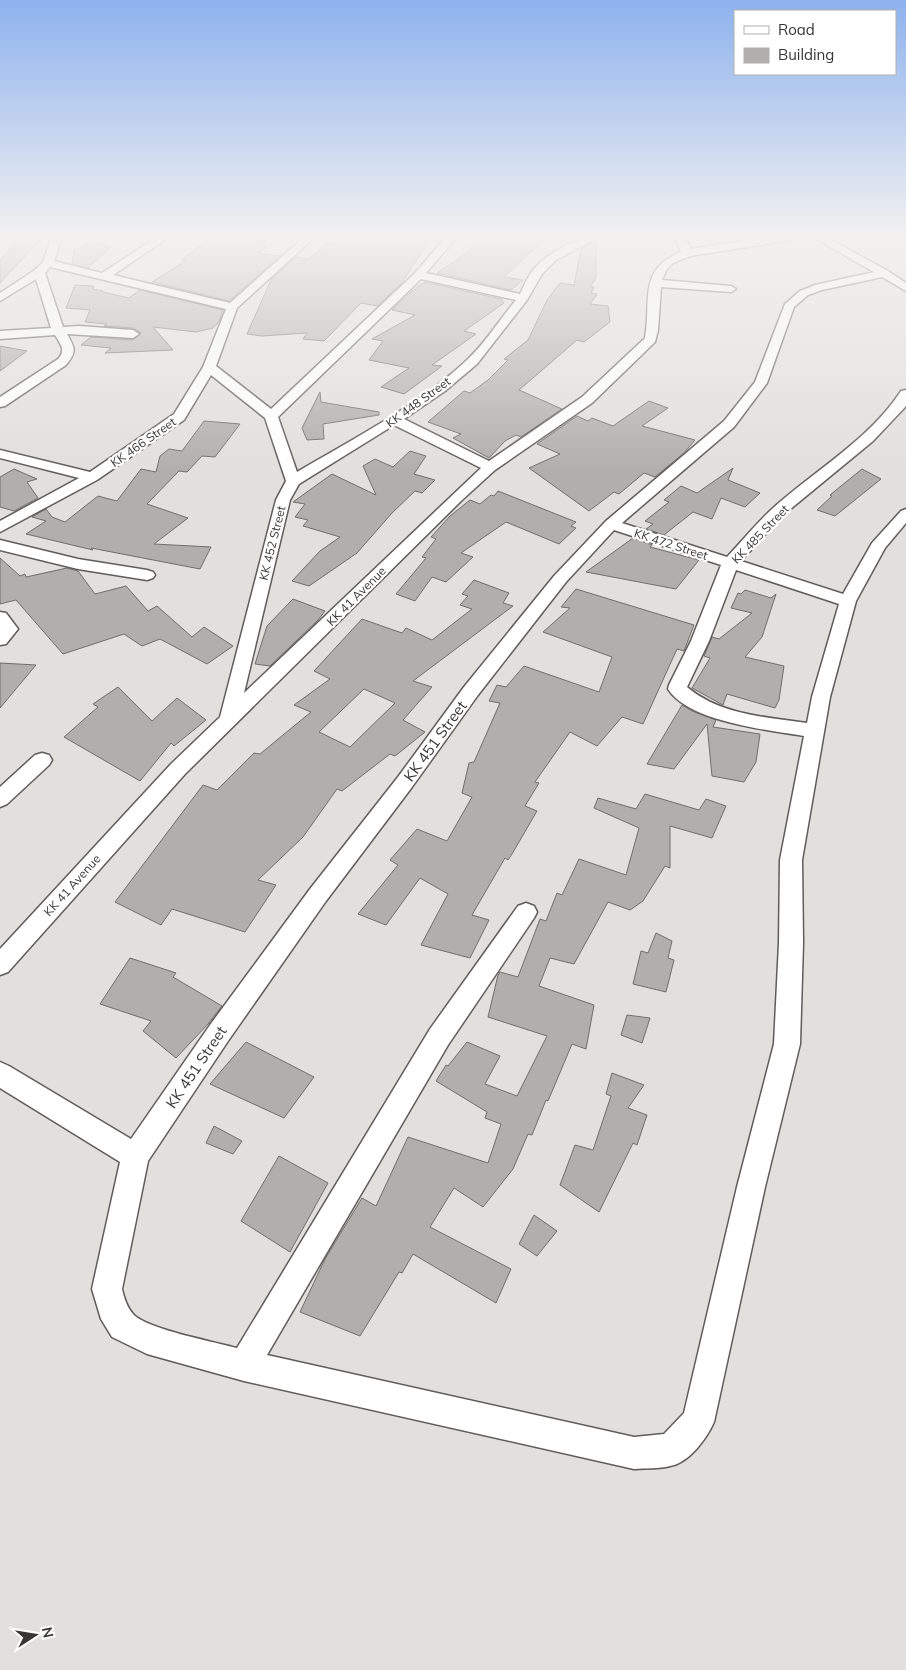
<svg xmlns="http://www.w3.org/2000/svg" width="906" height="1670" font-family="Mulish,sans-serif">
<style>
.building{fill:#b1afac;stroke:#706e6b;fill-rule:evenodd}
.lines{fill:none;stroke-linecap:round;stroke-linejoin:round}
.street-casing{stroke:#5f5c5a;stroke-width:3}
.street{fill:#fff;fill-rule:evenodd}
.labels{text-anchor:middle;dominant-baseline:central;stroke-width:4.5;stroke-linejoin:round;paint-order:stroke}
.far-street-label{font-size:12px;fill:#373635;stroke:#fff}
.street-label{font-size:15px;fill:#373635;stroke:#fff}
</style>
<rect width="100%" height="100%" fill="#e2e0dd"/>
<g class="building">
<path d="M212 237 237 240 241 237H270L260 246 266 247 258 253 280 256 229 301 152 282 187 260H181Z"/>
<path d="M342 237H432L401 284 377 306 361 303 324 341 303 339 307 333 262 336 247 334 271 280 295 257 309 259 328 242 337 243Z"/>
<path d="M478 237H547L504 277 523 280 511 290 437 273 468 252Z"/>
<path d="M19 239H41L0 283V260Z"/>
<path d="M93 241 111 247 88 268 72 264 74 251Z"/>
<path d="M596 241V278L590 287H594L591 293 597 294 590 304 608 306 610 322 584 342 577 340 519 390 562 409 521 437 516 435 505 441 489 458 453 438 461 434 428 422 464 391 470 393 488 380 508 360 504 359 528 340 547 300 560 283 574 285 581 249Z"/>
<path d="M425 282 501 299 504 303 464 331 476 334 432 365 442 366 404 394 381 387 409 368 369 360 383 341 372 339 415 315 392 310 411 292Z"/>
<path d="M75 285 94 286 93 289 103 291 102 292 129 298 140 290 223 310 219 322 213 328 196 332 153 327 173 350 105 353 111 348 81 345 91 337 133 340 141 333 133 328 104 326 107 324 85 322 90 310 66 308Z"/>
<path d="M0 346 27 351 0 371Z"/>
<path d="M320 392 321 402 379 412V415L323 424 324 439 307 440 302 428Z"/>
<path d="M649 401 668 408 642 426 695 440 684 453 655 477 644 473 619 494 614 492 589 511 529 468 560 454 537 444 577 416 588 421 592 418 613 426Z"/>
<path d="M204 421 240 424 215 457 202 456 187 472 179 471 147 504 188 518 154 544 211 547 200 569 91 548 93 550 26 534 46 521 32 517 46 509 52 517 65 522 98 496 117 501 141 469 156 472 160 456 169 449 182 451Z"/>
<path d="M410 451 426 456 414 474 435 480 422 493 415 491 392 513 357 553 309 586 292 581 320 551 340 537 303 526 308 520 295 517 305 504 293 502 332 474 376 495 363 466 375 459 393 467Z"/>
<path d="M733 468 728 480 760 493 745 507 721 498 712 519 693 512 664 535 646 529 653 524 645 521 669 502 664 500 681 486 697 493Z"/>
<path d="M14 469 37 479 27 482 38 498 14 511 0 507V477Z"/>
<path d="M862 469 881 479 835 516 817 510 832 496 830 495Z"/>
<path d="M498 491 576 522 571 526 576 528 559 544 506 522 461 553 473 557 446 582 432 577 415 601 396 594 426 558 422 557 436 539 431 537 450 516 470 500 480 504 491 495 494 496Z"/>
<path d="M633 538 652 545 650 547 699 560 676 589 586 572Z"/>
<path d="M0 558 20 576 25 574 26 577 67 568 78 571 95 594 126 586 148 611 157 606 192 637 204 627 233 646 207 664 160 639 142 646 124 634 63 654 16 600 0 604Z"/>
<path d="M474 580 509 593 503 603 513 606 413 681 432 687 403 720 425 732 395 756 390 754 342 791 337 789 303 837 258 880 276 885 245 932 172 909 161 925 115 902 203 785 217 790 254 753 260 754 311 712 294 705 330 679 314 671 362 619 402 633 406 628 432 640 472 609 460 605 468 596 462 594ZM364 689 395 703 350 747 319 732Z"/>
<path d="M576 589 694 625 684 651 677 649 643 724 622 717 597 746 570 732 535 782 539 783 525 806 537 811 512 854 508 860 505 858 472 915 489 920 470 958 421 945 448 894 420 878 386 925 358 914 398 865 390 860 417 829 447 841 472 797 462 793 469 763 474 762 500 703 489 701 497 685 506 687 524 666 599 692 612 657 543 632 570 608 561 607Z"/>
<path d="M745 590 771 598 776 594 762 637 745 657 784 666 779 700 775 708 727 694 723 705 692 688 710 658 704 656 712 637 719 639 752 613 731 608 738 593 741 594Z"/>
<path d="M293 599 325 611 318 620 270 666 255 664 267 626Z"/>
<path d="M0 663 36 665 0 708Z"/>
<path d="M118 687 152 721 177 698 206 720 174 746 171 743 140 781 64 737 98 707 93 704Z"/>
<path d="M682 705 692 711 716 720 713 727 760 734 756 762 744 782 712 776 707 724 674 769 647 764Z"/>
<path d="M645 794 699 810 706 799 726 806 712 838 670 826V868L665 866 643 901 630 910 608 902 574 964 550 958 539 986 594 1005 586 1049 572 1044 548 1101 546 1100 532 1135 528 1134 513 1169 483 1207 454 1188 430 1227 511 1269 496 1303 413 1254 402 1273 399 1272 360 1336 300 1312 325 1259 362 1198 376 1206 408 1137 488 1163 501 1124 485 1118 487 1112 436 1081 446 1065 448 1066 467 1042 500 1056 485 1084 517 1096 547 1036 488 1017 498 975 500 972 518 977 540 919 546 921 557 893 562 895 579 859 626 875 639 828 594 808 598 798 636 809Z"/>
<path d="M656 933 672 941 668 958 674 960 666 992 633 984 641 951 648 953Z"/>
<path d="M130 958 176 973 173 977 222 1006 208 1024 176 1058 143 1031 151 1021 100 1004Z"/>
<path d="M627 1015 650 1018 642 1043 621 1035Z"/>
<path d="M246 1042 314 1077 284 1118 210 1084Z"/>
<path d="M612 1073 644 1085 628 1108 647 1115 637 1145 633 1143 599 1212 560 1185 575 1145 593 1150 611 1096 606 1094Z"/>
<path d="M214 1126 242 1141 233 1154 206 1143Z"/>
<path d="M279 1156 328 1183 290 1252 241 1221Z"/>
<path d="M534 1215 557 1231 537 1256 519 1244Z"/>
</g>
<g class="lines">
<g class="street-casing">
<g id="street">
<path d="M52 237H62L54 261 102 273 157 237H169L113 275 230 303 304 237H315L237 308 216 366 271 409 415 273 446 237H457L426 273 520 294C524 286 528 276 533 270 548 252 577 237 599 237L556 260 542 274 527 300 477 364 445 391 404 419 489 461 582 397 645 338C652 300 637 270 681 252L675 237H685L691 249 771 237H797L792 240 690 256 673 263 667 269 662 280 731 286 736 289 731 292 661 287 658 330 655 342 592 403 495 470 461 501 185 774 8 972 0 975V949L171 764 220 717 276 500 286 481 265 418 211 375 184 420 97 480 0 532V521L79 478 0 458V450L90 472 174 414 203 367 226 309 50 267 45 273 63 327 79 326 133 330 139 334 133 338 67 334C75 348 77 352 66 365L5 406 0 407V397L58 359C66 350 61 345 55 335L0 339V331L51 328 36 279 0 301V293L35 270 43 262ZM421 279 516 300C500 319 486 342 468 359 421 404 353 439 297 472L278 417ZM394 425 481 468 244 693 290 500 299 484Z"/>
<path d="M813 237H826L888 271 906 283V291L882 277 822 290 808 295 794 307 767 383 734 427 622 523 727 557C742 541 756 524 772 509 815 470 869 440 901 391L906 390V406L873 441 782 516 741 561 843 594 872 543 901 511 906 509V523L885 548 856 601 830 697 802 860 803 943 800 1044 765 1187 714 1422C707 1438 689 1463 670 1466 659 1469 646 1468 634 1469L244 1381 147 1354 112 1337 101 1319 92 1289 120 1162 0 1088V1062L9 1066 131 1139 210 1025 310 889 398 777 464 687 554 576 606 521 724 421 755 382 785 304 800 291 815 285 874 272ZM614 530 721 565 691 641 669 685 668 689C689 722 768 730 804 736L780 860 779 943 774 1044 737 1187 684 1413 664 1434 634 1437 267 1355 448 1045 534 918 537 912 534 906 526 903 518 906 430 1029 237 1348C215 1342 146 1329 133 1314 127 1307 124 1298 122 1289L148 1161 228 1041 326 901 412 787 478 695 566 582ZM736 570 839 604 812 697 807 723C766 717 720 715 687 687L709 641Z"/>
<path d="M0 540 78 559 147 570 153 572 155 575 153 578 147 580 78 569 0 550Z"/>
<path d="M0 612 6 613 18 629 6 644 0 645Z"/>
<path d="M42 753 49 755 52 760 49 765 7 804 0 807V787L35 755Z"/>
</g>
</g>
<use href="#street" class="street"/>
</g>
<linearGradient id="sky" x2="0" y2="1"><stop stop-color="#8db2ee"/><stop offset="0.5" stop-color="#f2f1f0"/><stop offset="1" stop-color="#f2f1f0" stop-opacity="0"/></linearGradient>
<rect width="906" height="471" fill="url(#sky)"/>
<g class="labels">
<g class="far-street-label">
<text transform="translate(418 402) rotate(-36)">KK 448 Street</text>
<text transform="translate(143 442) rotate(-35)">KK 466 Street</text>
<text transform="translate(760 534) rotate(-46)">KK 485 Street</text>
<text transform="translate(272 543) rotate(-76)">KK 452 Street</text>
<text transform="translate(671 544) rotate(18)">KK 472 Street</text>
<text transform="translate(356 596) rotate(-45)">KK 41 Avenue</text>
<text transform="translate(72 885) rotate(-48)">KK 41 Avenue</text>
</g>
<g class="street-label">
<text transform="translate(435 741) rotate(-54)">KK 451 Street</text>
<text transform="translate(196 1067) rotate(-56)">KK 451 Street</text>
</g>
</g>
<rect x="734" y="10" width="162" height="65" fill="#ffffff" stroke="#afafae"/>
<rect x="744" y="26" width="25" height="8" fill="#ffffff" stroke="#afafae"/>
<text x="778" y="35" font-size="15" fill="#373635">Road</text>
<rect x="744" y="48" width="25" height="15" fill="#b1afac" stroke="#afafae"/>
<text x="778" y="60" font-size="15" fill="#373635">Building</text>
<g transform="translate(35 1635) rotate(78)" stroke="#ffffff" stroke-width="4" paint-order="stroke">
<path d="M0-4L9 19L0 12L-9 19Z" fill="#373635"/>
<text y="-8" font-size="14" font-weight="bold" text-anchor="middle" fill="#373635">N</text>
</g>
</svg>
